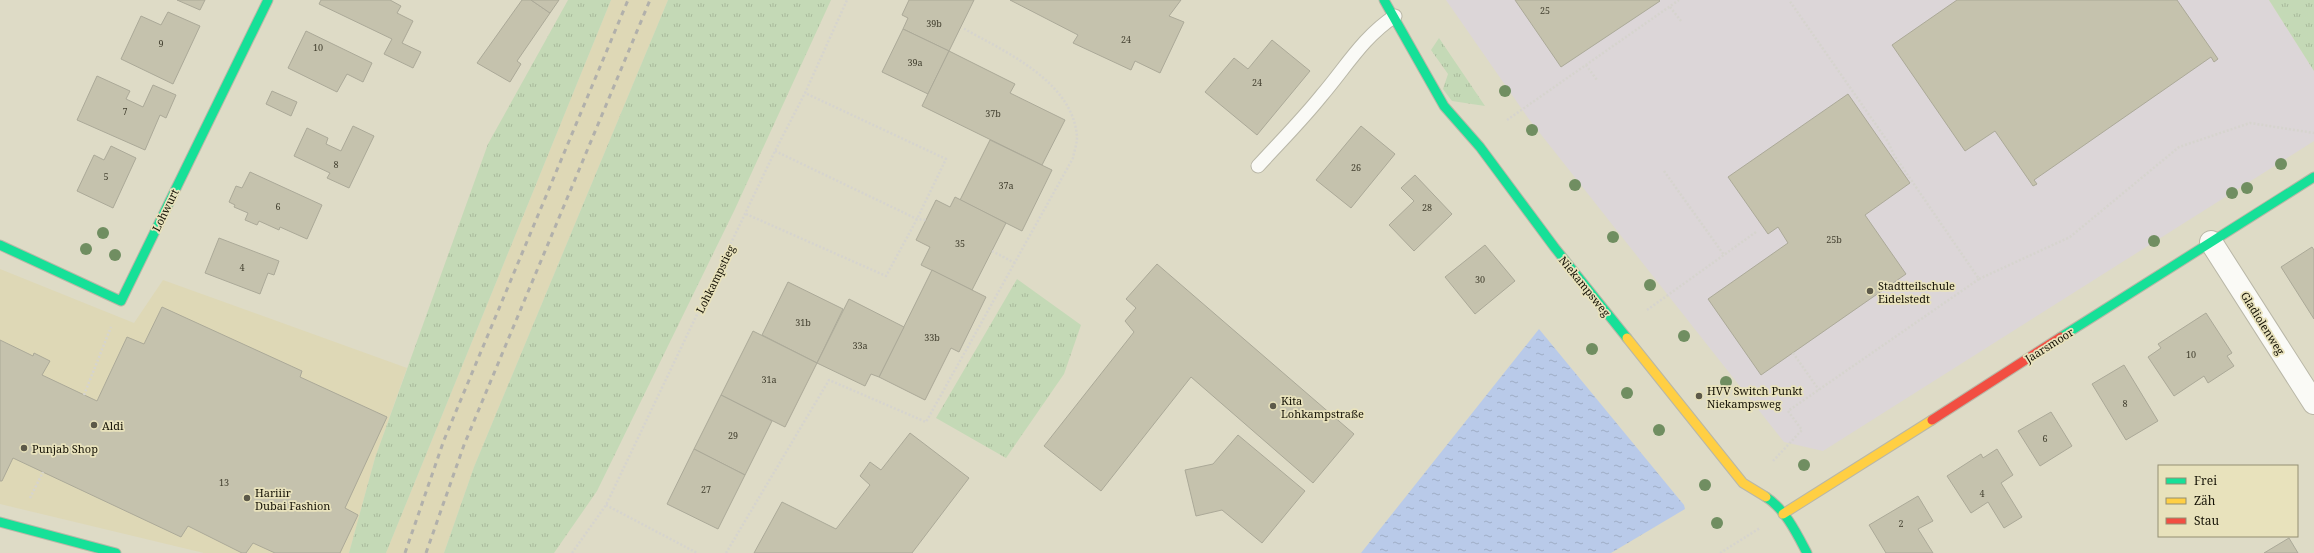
<svg xmlns="http://www.w3.org/2000/svg" width="2314" height="553" font-family="'Noto Serif',serif">
<style>
.built{fill:#ded8b6}
.education{fill:#dcd6d8}
.grass{fill:url(#grass-tufts)}
.water{fill:url(#water-ripples)}
.building{fill:#c5c2ad;stroke:#aba998}
.lines{fill:none;stroke-linecap:round;stroke-linejoin:round}
.lane-casing{stroke:#b9b7a7;stroke-width:15}
.street-casing{stroke:#b9b7a7;stroke-width:24}
.fast-casing{stroke:#b9b7a7;stroke-width:11}
.slow-casing{stroke:#b9b7a7;stroke-width:11}
.jam-casing{stroke:#b9b7a7;stroke-width:11}
.path{stroke:#d6d4ce;stroke-width:2.5;stroke-dasharray:2 2;stroke-linecap:butt}
.lane{stroke:#fafaf6;stroke-width:13}
.street{stroke:#fafaf6;stroke-width:22}
.fast{stroke:#16e098;stroke-width:9}
.slow{stroke:#ffcf43;stroke-width:9}
.jam{stroke:#f24e42;stroke-width:9}
.rail{stroke:#b1b0ab;stroke-width:3;stroke-dasharray:5 5;stroke-linecap:butt}
.tree{fill:#708e61}
.poi-dot{fill:#5c5949;stroke:#e8e2bc;stroke-width:1.5}
.labels{text-anchor:middle;dominant-baseline:central;stroke-width:3.5;stroke-linejoin:round;paint-order:stroke}
.number-label{font-size:9px;fill:#434030}
.street-label{font-size:11px;fill:#161306;stroke:#e8e2bc}
.poi-label{font-size:11px;fill:#161306;stroke:#e8e2bc;text-anchor:start}
</style>
<defs>
<pattern id="grass-tufts" width="24" height="20" patternUnits="userSpaceOnUse"><rect width="24" height="20" fill="#c4d9b6"/><path d="M3 7l-1-3M5 7V3M7 7l1-3M15 17l-1-3M17 17v-4M19 17l1-3" fill="none" stroke="#a8b99b"/></pattern>
<pattern id="water-ripples" width="26" height="14" patternUnits="userSpaceOnUse"><rect width="26" height="14" fill="#b9cae9"/><path d="M2 4q2-2 4 0t4 0M15 11q2-2 4 0t4 0" fill="none" stroke="#9eadc6"/></pattern>
</defs>
<rect width="100%" height="100%" fill="#dedbc6"/>
<g class="built">
<path d="M611 0H668L474 467 444 553H386Z"/>
<path d="M0 269 134 323 163 280 407 368 375 458 349 553H204L0 504Z"/>
</g>
<path class="education" d="M1446 0H2269L2314 71V141L1823 451 1784 442 1528 118Z"/>
<g class="grass">
<path d="M568 0H611L386 553H349L375 458 488 144Z"/>
<path d="M668 0H831L735 209 597 491 554 553H444L474 467Z"/>
<path d="M2269 0H2314V71Z"/>
<path d="M1439 38 1485 106 1452 101 1443 89 1448 74 1431 50Z"/>
<path d="M1017 279 1081 325 1064 374 1006 458 936 418Z"/>
</g>
<path class="water" d="M1539 329 1684 505 1685 509 1611 553H1361Z"/>
<g class="building">
<path d="M177 0H205L200 10Z"/>
<path d="M321 0H390L401 6 397 13 413 21 402 43 421 52 413 68 384 54 392 39 319 4Z"/>
<path d="M522 0H531L550 13 517 61 521 64 510 82 477 63Z"/>
<path d="M531 0H559L550 13Z"/>
<path d="M909 0H974L949 51 903 29 908 18 902 15Z"/>
<path d="M1010 0H1181L1169 16 1184 22 1160 73 1135 61 1131 70 1073 43 1078 35Z"/>
<path d="M1515 0H1659L1660 1 1561 67Z"/>
<path d="M1957 0H2177L2218 59 2214 62 2211 57 2034 180 2037 184 2033 186 1995 131 1965 151 1892 45Z"/>
<path d="M168 12 200 26 173 84 121 59 141 16 161 25Z"/>
<path d="M903 29 949 51 928 94 882 72Z"/>
<path d="M306 31 372 63 363 82 347 74 337 92 288 68Z"/>
<path d="M1272 40 1310 71 1257 135 1205 92 1234 58 1248 69Z"/>
<path d="M949 51 1015 84 1010 93 1065 120 1042 165 922 106Z"/>
<path d="M97 76 130 91 126 99 143 107 153 85 176 95 166 118 160 115 145 150 77 120Z"/>
<path d="M272 91 297 102 291 116 266 104Z"/>
<path d="M1848 94 1910 183 1865 215 1906 274 1761 375 1708 299 1788 243 1778 227 1768 234 1728 177Z"/>
<path d="M353 126 374 136 349 188 327 178 330 173 294 156 307 128 328 138 326 144 341 151Z"/>
<path d="M1361 126 1395 154 1351 208 1316 180Z"/>
<path d="M990 140 1052 170 1022 231 960 200Z"/>
<path d="M111 146 136 158 113 208 77 191 94 155 104 160Z"/>
<path d="M250 172 322 205 307 239 280 227 279 230 259 221 257 225 245 220 248 213 234 207 235 205 229 202 236 186 242 188Z"/>
<path d="M1415 175 1452 214 1414 251 1389 225 1414 201 1401 188Z"/>
<path d="M955 197 1006 223 972 290 921 265 930 247 916 240 936 200 950 207Z"/>
<path d="M219 238 279 261 274 275 268 273 260 294 205 273Z"/>
<path d="M1485 245 1515 281 1475 314 1445 277Z"/>
<path d="M2312 247 2314 250V319L2281 267Z"/>
<path d="M1157 264 1354 434 1313 483 1191 377 1101 491 1044 446 1134 332 1125 321 1136 308 1126 299Z"/>
<path d="M932 270 986 297 959 352 951 348 925 400 879 377Z"/>
<path d="M788 282 843 309 817 363 762 335Z"/>
<path d="M849 299 904 327 879 377 871 374 865 386 817 363Z"/>
<path d="M162 307 302 371 300 377 387 417 345 508 358 515 340 553H275L253 543 246 553H242L188 526 181 537 13 458 2 481H0V340L33 356 34 353 50 361 42 375 97 401 127 337 144 344Z"/>
<path d="M2206 313 2232 353 2227 356 2234 366 2208 383 2204 376 2174 396 2148 357 2161 348 2158 344Z"/>
<path d="M753 331 817 363 785 427 721 395Z"/>
<path d="M2124 365 2158 421 2126 440 2092 384Z"/>
<path d="M721 395 772 421 745 475 694 449Z"/>
<path d="M2051 412 2072 446 2040 466 2018 431Z"/>
<path d="M910 433 969 478 912 553H754L782 502 836 529 870 485 860 476 870 462 881 470Z"/>
<path d="M1238 435 1305 491 1262 543 1222 510 1196 516 1185 470 1213 464Z"/>
<path d="M694 449 745 475 718 529 667 504Z"/>
<path d="M1997 449 2013 475 2001 483 2022 517 2004 528 1988 502 1971 513 1947 476 1981 454 1983 458Z"/>
<path d="M1918 496 1933 521 1918 529 1933 553H1886L1869 525Z"/>
<path d="M2289 538 2298 553H2264Z"/>
</g>
<g class="lines">
<g class="lane-casing">
<path id="lane" d="M1258 166C1279 143 1302 120 1322 95 1346 67 1363 37 1395 16"/>
</g>
<g class="street-casing">
<path id="street" d="M2211 242 2314 403"/>
</g>
<g class="fast-casing">
<g id="fast">
<path d="M1384 0 1444 106 1480 147 1555 248 1627 338"/>
<path d="M0 245 121 301 268 0"/>
<path d="M2061 337 2314 177"/>
<path d="M1766 497C1785 509 1797 534 1807 553"/>
<path d="M0 522 116 553"/>
</g>
</g>
<g class="slow-casing">
<g id="slow">
<path d="M1627 338 1743 483 1766 497"/>
<path d="M1783 514 1932 420"/>
</g>
</g>
<g class="jam-casing">
<path id="jam" d="M1932 420 2061 337"/>
</g>
<g class="path">
<path d="M1670 7 1681 21"/>
<path d="M1586 65 1597 80"/>
<path d="M1507 120 1679 0"/>
<path d="M775 151 917 219 926 220"/>
<path d="M1664 171 1724 255"/>
<path d="M746 214 886 276 917 219 946 159 805 93"/>
<path d="M992 251 1015 263"/>
<path d="M1979 279 2070 237 2179 147 2250 123 2314 133"/>
<path d="M1647 310 1756 232"/>
<path d="M1793 353 1819 390"/>
<path d="M84 395 111 327"/>
<path d="M1773 461 1802 430 1788 411 1979 279 1894 155 1888 142 1789 0"/>
<path d="M30 498 43 472"/>
<path d="M606 505 697 553"/>
<path d="M572 553 606 505 775 151 805 93 847 0"/>
<path d="M726 553 829 380 926 422 1073 158C1074 152 1077 144 1077 137 1073 81 1005 52 963 28"/>
<path d="M1720 553 1760 528"/>
</g>
<use href="#lane" class="lane"/>
<use href="#street" class="street"/>
<use href="#fast" class="fast"/>
<use href="#slow" class="slow"/>
<use href="#jam" class="jam"/>
<g class="rail">
<path d="M405 553 444 440 628 0"/>
<path d="M426 553 464 445 650 0"/>
</g>
</g>
<g class="tree">
<circle cx="1505" cy="91" r="6"/>
<circle cx="1532" cy="130" r="6"/>
<circle cx="2281" cy="164" r="6"/>
<circle cx="1575" cy="185" r="6"/>
<circle cx="2247" cy="188" r="6"/>
<circle cx="2232" cy="193" r="6"/>
<circle cx="103" cy="233" r="6"/>
<circle cx="1613" cy="237" r="6"/>
<circle cx="2154" cy="241" r="6"/>
<circle cx="86" cy="249" r="6"/>
<circle cx="115" cy="255" r="6"/>
<circle cx="1650" cy="285" r="6"/>
<circle cx="1684" cy="336" r="6"/>
<circle cx="1592" cy="349" r="6"/>
<circle cx="1726" cy="382" r="6"/>
<circle cx="1627" cy="393" r="6"/>
<circle cx="1659" cy="430" r="6"/>
<circle cx="1804" cy="465" r="6"/>
<circle cx="1705" cy="485" r="6"/>
<circle cx="1717" cy="523" r="6"/>
</g>
<g class="poi-dot">
<circle cx="1870" cy="291" r="4"/>
<circle cx="1699" cy="396" r="4"/>
<circle cx="1273" cy="406" r="4"/>
<circle cx="94" cy="425" r="4"/>
<circle cx="24" cy="448" r="4"/>
<circle cx="247" cy="498" r="4"/>
</g>
<g class="labels">
<g class="number-label">
<text x="1545" y="10">25</text>
<text x="934" y="23">39b</text>
<text x="1126" y="39">24</text>
<text x="161" y="43">9</text>
<text x="318" y="47">10</text>
<text x="915" y="62">39a</text>
<text x="1257" y="82">24</text>
<text x="125" y="111">7</text>
<text x="993" y="113">37b</text>
<text x="336" y="164">8</text>
<text x="1356" y="167">26</text>
<text x="106" y="176">5</text>
<text x="1006" y="185">37a</text>
<text x="278" y="206">6</text>
<text x="1427" y="207">28</text>
<text x="1834" y="239">25b</text>
<text x="960" y="243">35</text>
<text x="242" y="267">4</text>
<text x="1480" y="279">30</text>
<text x="803" y="322">31b</text>
<text x="932" y="337">33b</text>
<text x="860" y="345">33a</text>
<text x="2191" y="354">10</text>
<text x="769" y="379">31a</text>
<text x="2125" y="403">8</text>
<text x="733" y="435">29</text>
<text x="2045" y="438">6</text>
<text x="224" y="482">13</text>
<text x="706" y="489">27</text>
<text x="1982" y="493">4</text>
<text x="1901" y="523">2</text>
</g>
<g class="street-label">
<text transform="translate(165 210) rotate(-64)">Lohwurt</text>
<text transform="translate(715 279) rotate(-64)">Lohkampstieg</text>
<text transform="translate(1585 286) rotate(51)">Niekampsweg</text>
<text transform="translate(2263 323) rotate(58)">Gladiolenweg</text>
<text transform="translate(2049 345) rotate(-32)">Jaarsmoor</text>
</g>
<g class="poi-label">
<text x="1878" y="285">Stadtteilschule<tspan x="1878" dy="13">Eidelstedt</tspan></text>
<text x="1707" y="390">HVV Switch Punkt<tspan x="1707" dy="13">Niekampsweg</tspan></text>
<text x="1281" y="400">Kita<tspan x="1281" dy="13">Lohkampstraße</tspan></text>
<text x="102" y="425">Aldi</text>
<text x="32" y="448">Punjab Shop</text>
<text x="255" y="492">Hariiir<tspan x="255" dy="13">Dubai Fashion</tspan></text>
</g>
</g>
<rect x="2158" y="465" width="140" height="72" fill="#e8e2bc" stroke="#948f73"/>
<rect x="2166" y="478" width="20" height="6" fill="#16e098" stroke="#948f73"/>
<text x="2194" y="485" font-size="12" fill="#161306">Frei</text>
<rect x="2166" y="498" width="20" height="6" fill="#ffcf43" stroke="#948f73"/>
<text x="2194" y="505" font-size="12" fill="#161306">Zäh</text>
<rect x="2166" y="518" width="20" height="6" fill="#f24e42" stroke="#948f73"/>
<text x="2194" y="525" font-size="12" fill="#161306">Stau</text>
</svg>
